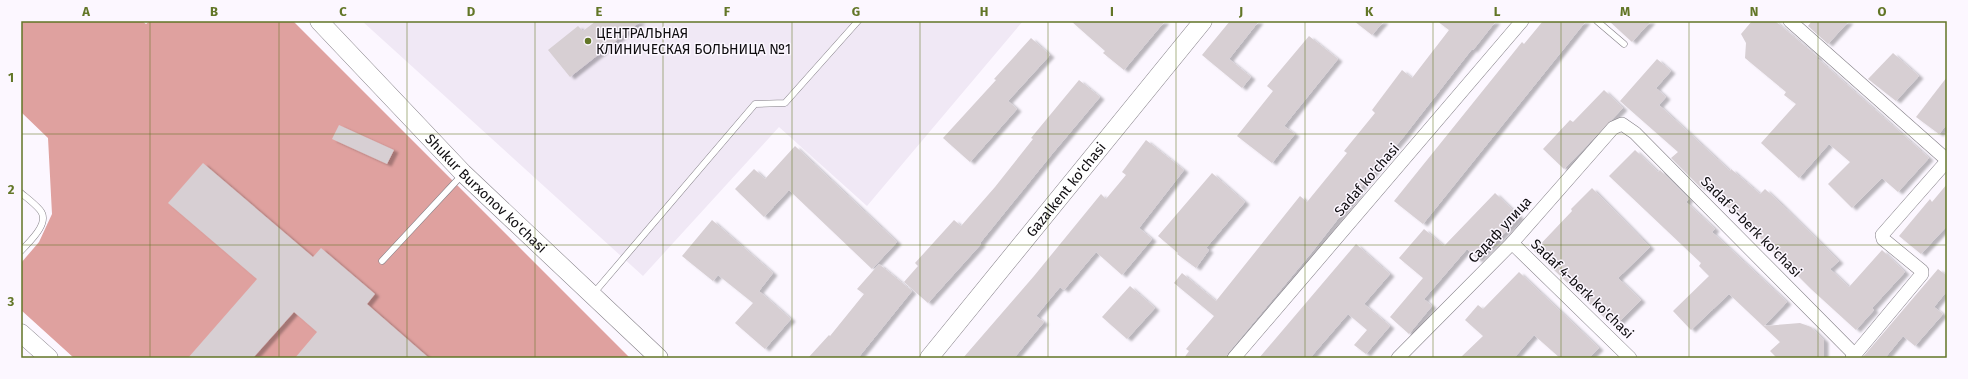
<svg xmlns="http://www.w3.org/2000/svg" width="1968" height="379" font-family="'Fira Sans',sans-serif">
<style>
.built{fill:#f0e8f5}
.forest{fill:#dfa19f}
.building{fill:#d7cfd3;filter:url(#shadow)}
.lines{fill:none;stroke-linecap:round;stroke-linejoin:round}
.lane-casing{stroke:#837f86;stroke-width:7}
.street-casing{stroke:#837f86;stroke-width:14}
.secondary-casing{stroke:#837f86;stroke-width:19}
.lane{stroke:#fff;stroke-width:6}
.street{stroke:#fff;stroke-width:13}
.secondary{stroke:#fff;stroke-width:18}
.grid{fill:none;stroke:#627627;stroke-width:1;stroke-opacity:0.55}
.poi-dot{fill:#627627;stroke:#fcf7ff;stroke-width:1.5}
.labels{text-anchor:middle;dominant-baseline:central;stroke-width:3;stroke-linejoin:round;paint-order:stroke}
.poi-label{font-size:14px;fill:#0e0c0f;stroke:#fcf7ff;text-anchor:start}
.street-label{font-size:14px;fill:#0e0c0f;stroke:#fcf7ff}
.neatline{fill:none;stroke:#627627;stroke-width:1.5}
.grid-label{font-size:13px;text-anchor:middle;font-weight:bold;fill:#627627}
</style>
<defs>
<filter id="shadow"><feDropShadow dx="4.5" dy="2.5" stdDeviation="1" flood-color="#0004"/></filter>
</defs>
<rect width="100%" height="100%" fill="#fcf7ff"/>
<path class="built" d="M362 21H1023L867 206 779 127 643 276Z"/>
<path class="forest" d="M21 21H142L146 24 150 21H293L630 358H74L21 310V263L39 242 52 214 48 138 21 112Z"/>
<g class="building">
<path d="M596 21H641L570 77 548 50 578 26 583 31Z"/>
<path d="M1071 21H1165L1124 70 1103 53 1105 51Z"/>
<path d="M1230 21H1259L1229 59 1251 77 1242 88 1202 55Z"/>
<path d="M1354 21H1384L1372 35Z"/>
<path d="M1437 21H1496L1473 50 1472 49 1405 135 1358 191 1359 192 1312 252 1228 353 1226 358H1184L1189 351 1186 349 1214 316 1174 283 1182 273 1216 301 1300 196 1307 202 1347 153 1344 151 1375 113 1372 110 1402 70 1412 78 1449 30Z"/>
<path d="M1543 21H1586L1423 224 1394 201 1522 42 1524 44Z"/>
<path d="M1609 21H1651L1632 42Z"/>
<path d="M1752 21H1775L1818 57 1817 58 1929 158 1898 192 1882 178 1852 208 1828 184 1850 162 1829 144 1799 178 1761 143 1796 104 1784 95 1786 92 1745 58 1746 43 1741 34Z"/>
<path d="M1812 21H1849L1828 44 1808 26Z"/>
<path d="M1309 36 1338 59 1284 126 1295 134 1272 163 1237 136 1273 91 1267 86Z"/>
<path d="M1031 38 1050 55 1008 101 1017 109 970 162 943 138 996 80 994 79Z"/>
<path d="M1893 53 1919 76 1896 101 1868 79Z"/>
<path d="M1657 59 1671 71 1656 88 1666 97 1659 105 1730 171 1731 169 1760 194 1765 189 1777 200 1839 261 1830 269 1849 287 1882 250 1905 272 1872 308 1874 310 1856 330 1811 289 1760 238 1761 237 1704 186 1701 188 1671 158 1678 152 1620 101Z"/>
<path d="M1947 77V124L1939 134 1916 117Z"/>
<path d="M1079 80 1100 97 1052 154 980 243 981 244 928 303 904 282 918 266 915 263 954 220 961 226 995 187 1033 139 1031 138Z"/>
<path d="M1604 90 1623 108 1564 169 1543 149 1570 120 1573 122Z"/>
<path d="M339 125 394 150 387 164 332 139Z"/>
<path d="M1146 140 1184 170 1139 228 1152 239 1122 275 1096 252 1064 290 1060 287 1036 316 1044 322 1014 358H963L1034 276 1101 194 1106 199 1126 175 1122 172Z"/>
<path d="M795 146 897 242 872 269 789 190 764 217 735 189 754 169 765 179Z"/>
<path d="M1635 150 1658 172 1660 170 1689 199 1686 202 1715 229 1712 232 1787 302 1764 326 1800 323 1811 327 1824 340V358H1777L1770 351 1780 342 1729 294 1691 330 1673 311 1709 276 1699 266 1701 263 1609 176Z"/>
<path d="M203 163 313 257 321 248 375 294 367 304 429 358H295L317 332 294 312 253 358H188L257 279 168 203Z"/>
<path d="M1212 173 1245 202 1206 248 1209 250 1196 268 1177 254 1178 253 1158 236Z"/>
<path d="M1947 184V226L1921 254 1899 236 1930 199 1932 202Z"/>
<path d="M1592 188 1650 247 1618 278 1641 300 1614 327 1534 251 1572 211 1571 209Z"/>
<path d="M1495 193 1520 217 1478 260 1467 249 1424 299 1432 306 1409 334 1390 317 1423 278 1399 258 1424 229 1444 246Z"/>
<path d="M712 220 773 273 759 291 791 319 765 349 735 323 753 303 718 275 713 281 682 256Z"/>
<path d="M1356 244 1390 274 1364 304 1390 326 1366 354 1354 345 1367 330 1348 314 1310 358H1259Z"/>
<path d="M879 264 912 291 858 358H808L829 335 830 336 864 294 857 289Z"/>
<path d="M1938 269 1947 276V291L1934 307 1943 314 1915 346 1903 336 1885 358H1862Z"/>
<path d="M1519 272 1599 348 1589 358H1560L1534 335 1514 358H1460L1483 336 1465 320 1478 305 1483 309Z"/>
<path d="M1130 286 1155 308 1127 339 1102 317Z"/>
</g>
<g class="lines">
<g class="lane-casing">
<g id="lane">
<path d="M1597 21 1624 44"/>
<path d="M21 193C27 198 34 203 40 210 51 223 29 242 21 251"/>
<path d="M382 261 462 175"/>
<path d="M593 294 755 104 785 103 858 21"/>
</g>
</g>
<g class="street-casing">
<g id="street">
<path d="M1790 21 1947 160"/>
<path d="M1512 243 1630 358"/>
<path d="M1234 358 1522 21"/>
<path d="M1398 358 1512 243 1613 128 1622 124 1635 133 1855 355"/>
<path d="M1852 358 1922 274V271L1883 239 1882 235 1947 161"/>
</g>
</g>
<g class="secondary-casing">
<g id="secondary">
<path id="s1" d="M319 21 463 173 659 358"/>
<path d="M21 333 49 358"/>
<path id="s2" d="M929 358 1203 21"/>
</g>
</g>
<use href="#lane" class="lane"/>
<use href="#street" class="street"/>
<use href="#secondary" class="secondary"/>
</g>
<path class="grid" d="M150 21V358M279 21V358M407 21V358M535 21V358M663 21V358M792 21V358M920 21V358M1048 21V358M1176 21V358M1305 21V358M1433 21V358M1561 21V358M1689 21V358M1818 21V358M21 134H1947M21 245H1947"/>
<circle class="poi-dot" cx="588" cy="41" r="4"/>
<g class="labels">
<g class="poi-label">
<text x="596" y="33">ЦЕНТРАЛЬНАЯ<tspan x="596" dy="16">КЛИНИЧЕСКАЯ БОЛЬНИЦА №1</tspan></text>
</g>
<g class="street-label">
<text transform="translate(1367 180) rotate(-49)">Sadaf ko'chasi</text>
<text stroke="none"><textPath href="#s2" startOffset="217">Gazalkent ko'chasi</textPath></text>
<text stroke="none"><textPath href="#s1" startOffset="240">Shukur Burxonov ko'chasi</textPath></text>
<text transform="translate(1751 227) rotate(45)">Sadaf 5-berk ko'chasi</text>
<text transform="translate(1500 230) rotate(-47)">Садаф улица</text>
<text transform="translate(1582 289) rotate(44)">Sadaf 4-berk ko'chasi</text>
</g>
</g>
<rect width="1968" height="379" fill="none" stroke="#fcf7ff" stroke-width="44"/>
<rect x="22" y="22" width="1924" height="335" class="neatline"/>
<g class="grid-label">
<text x="86" y="16">A</text>
<text x="214" y="16">B</text>
<text x="343" y="16">C</text>
<text x="471" y="16">D</text>
<text x="599" y="16">E</text>
<text x="727" y="16">F</text>
<text x="856" y="16">G</text>
<text x="984" y="16">H</text>
<text x="1112" y="16">I</text>
<text x="1241" y="16">J</text>
<text x="1369" y="16">K</text>
<text x="1497" y="16">L</text>
<text x="1625" y="16">M</text>
<text x="1754" y="16">N</text>
<text x="1882" y="16">O</text>
<text x="11" y="82">1</text>
<text x="11" y="194">2</text>
<text x="11" y="306">3</text>
</g>
</svg>
